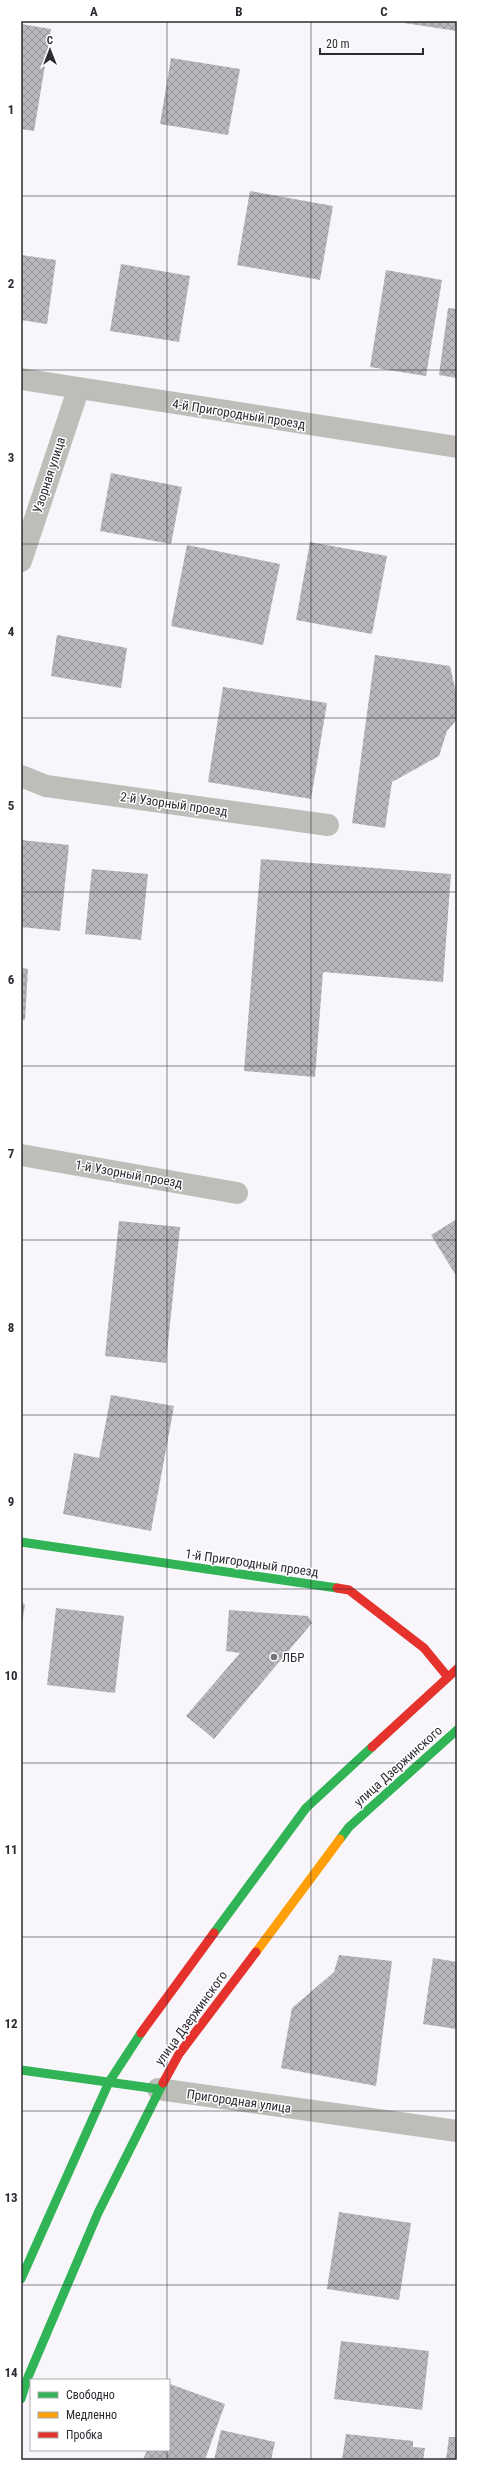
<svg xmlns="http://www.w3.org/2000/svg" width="478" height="2481" font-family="'Roboto Condensed',sans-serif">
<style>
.building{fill:url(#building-cross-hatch)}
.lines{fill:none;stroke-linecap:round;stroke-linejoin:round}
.street{stroke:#bfbdb9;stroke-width:22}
.fast{stroke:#30b455;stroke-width:9}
.slow{stroke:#ff9f0a;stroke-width:9}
.jam{stroke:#e5322d;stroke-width:9}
.grid{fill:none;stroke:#2e2a32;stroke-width:1;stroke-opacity:0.55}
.poi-dot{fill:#757178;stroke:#fff;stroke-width:1.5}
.labels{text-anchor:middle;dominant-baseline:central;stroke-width:3;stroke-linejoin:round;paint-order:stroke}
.street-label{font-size:13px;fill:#2e2a32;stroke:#fff}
.poi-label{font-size:13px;fill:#2e2a32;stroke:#fff;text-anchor:start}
.neatline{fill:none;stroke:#2e2a32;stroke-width:1.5}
.grid-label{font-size:13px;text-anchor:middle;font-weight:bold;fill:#2e2a32}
</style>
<defs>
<pattern id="building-cross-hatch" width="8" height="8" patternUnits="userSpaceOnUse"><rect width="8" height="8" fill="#b9b7bc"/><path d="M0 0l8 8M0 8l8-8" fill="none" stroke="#979599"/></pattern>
</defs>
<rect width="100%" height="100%" fill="#f8f6fa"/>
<g class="building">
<path d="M405 21H457V31L404 23Z"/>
<path d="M21 24 51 29 34 131 21 129Z"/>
<path d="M171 58 240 69 228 135 160 124Z"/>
<path d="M250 191 333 206 320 280 237 265Z"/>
<path d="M21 255 56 260 47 324 21 320Z"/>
<path d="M121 264 190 276 179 342 110 331Z"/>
<path d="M386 270 442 280 426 376 370 367Z"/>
<path d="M448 308 457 309V378L439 375Z"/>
<path d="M111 473 182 487 171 544 100 531Z"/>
<path d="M310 542 387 556 372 634 296 620Z"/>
<path d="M187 545 280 564 263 645 171 626Z"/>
<path d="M57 635 127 648 121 688 51 676Z"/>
<path d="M375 655 450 666 457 697V719L447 731 439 756 392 782 385 828 352 823Z"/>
<path d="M223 687 327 703 311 799 208 782Z"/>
<path d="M21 840 69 845 60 931 21 927Z"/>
<path d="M261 859 451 874 443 982 323 972 315 1077 244 1071Z"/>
<path d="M92 869 148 874 141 940 85 934Z"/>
<path d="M21 968 28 969 25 1020H21Z"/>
<path d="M457 1219V1277L431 1235Z"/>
<path d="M119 1221 180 1227 166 1363 105 1356Z"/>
<path d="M111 1395 174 1406 151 1531 63 1514 74 1453 99 1458Z"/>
<path d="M21 1603 25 1604 22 1624H21Z"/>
<path d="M56 1608 124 1616 115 1693 47 1685Z"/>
<path d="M229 1610 308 1616 312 1623 214 1739 186 1716 240 1653 226 1651Z"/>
<path d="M339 1955 392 1961 376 2086 281 2068 292 2008 334 1972Z"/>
<path d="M433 1958 457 1962V2029L423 2024Z"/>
<path d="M339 2212 411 2223 399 2300 327 2289Z"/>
<path d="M341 2341 429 2351 422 2410 334 2399Z"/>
<path d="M170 2384 225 2404 205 2460H143L147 2450H169Z"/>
<path d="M221 2430 275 2442 271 2460H214Z"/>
<path d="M346 2434 413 2441V2447L425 2448 423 2460H342Z"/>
<path d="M449 2437H457V2460H446Z"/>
</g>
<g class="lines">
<g class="street">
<path d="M21 379 457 447"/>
<path d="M21 561 78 390"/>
<path d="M21 776 46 786 328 825"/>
<path d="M21 1155 237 1193"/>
<path d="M158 2089 457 2131"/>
</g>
<g class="fast">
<path d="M21 1542 337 1588"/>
<path d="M340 1839 349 1827 457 1730"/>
<path d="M214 1933 306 1808 372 1747"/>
<path d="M21 2070 158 2089"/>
<path d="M21 2279 109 2082 141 2033"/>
<path d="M21 2399 28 2377 98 2213 163 2083"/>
</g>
<path class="slow" d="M256 1952 340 1839"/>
<g class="jam">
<path d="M337 1588 349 1590 424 1648 447 1676"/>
<path d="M372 1747 457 1669"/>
<path d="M141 2033 214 1933"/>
<path d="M163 2083 179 2054 256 1952"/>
</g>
</g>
<path class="grid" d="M167 21V2380M311 21V2460M21 196H457M21 370H457M21 544H457M21 718H457M21 892H457M21 1066H457M21 1240H457M21 1415H457M21 1589H457M21 1763H457M21 1937H457M21 2111H457M21 2285H457M167 2450V2460"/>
<circle class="poi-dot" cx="274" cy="1657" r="4"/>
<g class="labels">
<g class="street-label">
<text transform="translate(239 414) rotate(9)">4-й Пригородный проезд</text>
<text transform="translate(49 475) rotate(-72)">Узорная улица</text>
<text transform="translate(174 804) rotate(8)">2-й Узорный проезд</text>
<text transform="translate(129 1174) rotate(10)">1-й Узорный проезд</text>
<text transform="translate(252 1563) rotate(8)">1-й Пригородный проезд</text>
<text transform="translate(398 1766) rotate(-42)">улица Дзержинского</text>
<text transform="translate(191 2018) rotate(-54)">улица Дзержинского</text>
<text transform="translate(239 2101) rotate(8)">Пригородная улица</text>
</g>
<g class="poi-label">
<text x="282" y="1657">ЛБР</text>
</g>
</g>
<rect width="478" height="2481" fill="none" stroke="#ffffff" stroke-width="44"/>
<rect x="30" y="2379" width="140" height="72" fill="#ffffff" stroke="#abaaad"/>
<rect x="38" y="2392" width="20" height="6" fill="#30b455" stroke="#abaaad"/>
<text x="66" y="2399" font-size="12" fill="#2e2a32">Свободно</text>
<rect x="38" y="2412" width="20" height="6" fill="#ff9f0a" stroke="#abaaad"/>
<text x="66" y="2419" font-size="12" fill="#2e2a32">Медленно</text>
<rect x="38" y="2432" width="20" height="6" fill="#e5322d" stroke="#abaaad"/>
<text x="66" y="2439" font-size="12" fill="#2e2a32">Пробка</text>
<g transform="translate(50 50)" stroke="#ffffff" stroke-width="3" paint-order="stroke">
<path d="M0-3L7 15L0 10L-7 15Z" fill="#2e2a32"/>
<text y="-6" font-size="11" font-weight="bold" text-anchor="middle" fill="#2e2a32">С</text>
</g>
<path d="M320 48v6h103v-6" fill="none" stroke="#2e2a32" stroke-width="2"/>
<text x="326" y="48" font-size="12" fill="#2e2a32" stroke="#ffffff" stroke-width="3" paint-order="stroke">20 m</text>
<rect x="22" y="22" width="434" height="2437" class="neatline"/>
<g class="grid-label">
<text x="94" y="16">A</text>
<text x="239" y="16">B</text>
<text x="384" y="16">C</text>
<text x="11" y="114">1</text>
<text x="11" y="288">2</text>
<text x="11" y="462">3</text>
<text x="11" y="636">4</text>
<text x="11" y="810">5</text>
<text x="11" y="984">6</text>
<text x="11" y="1158">7</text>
<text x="11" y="1332">8</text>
<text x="11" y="1506">9</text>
<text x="11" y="1680">10</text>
<text x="11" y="1854">11</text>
<text x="11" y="2028">12</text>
<text x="11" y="2202">13</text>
<text x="11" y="2377">14</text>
</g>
</svg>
